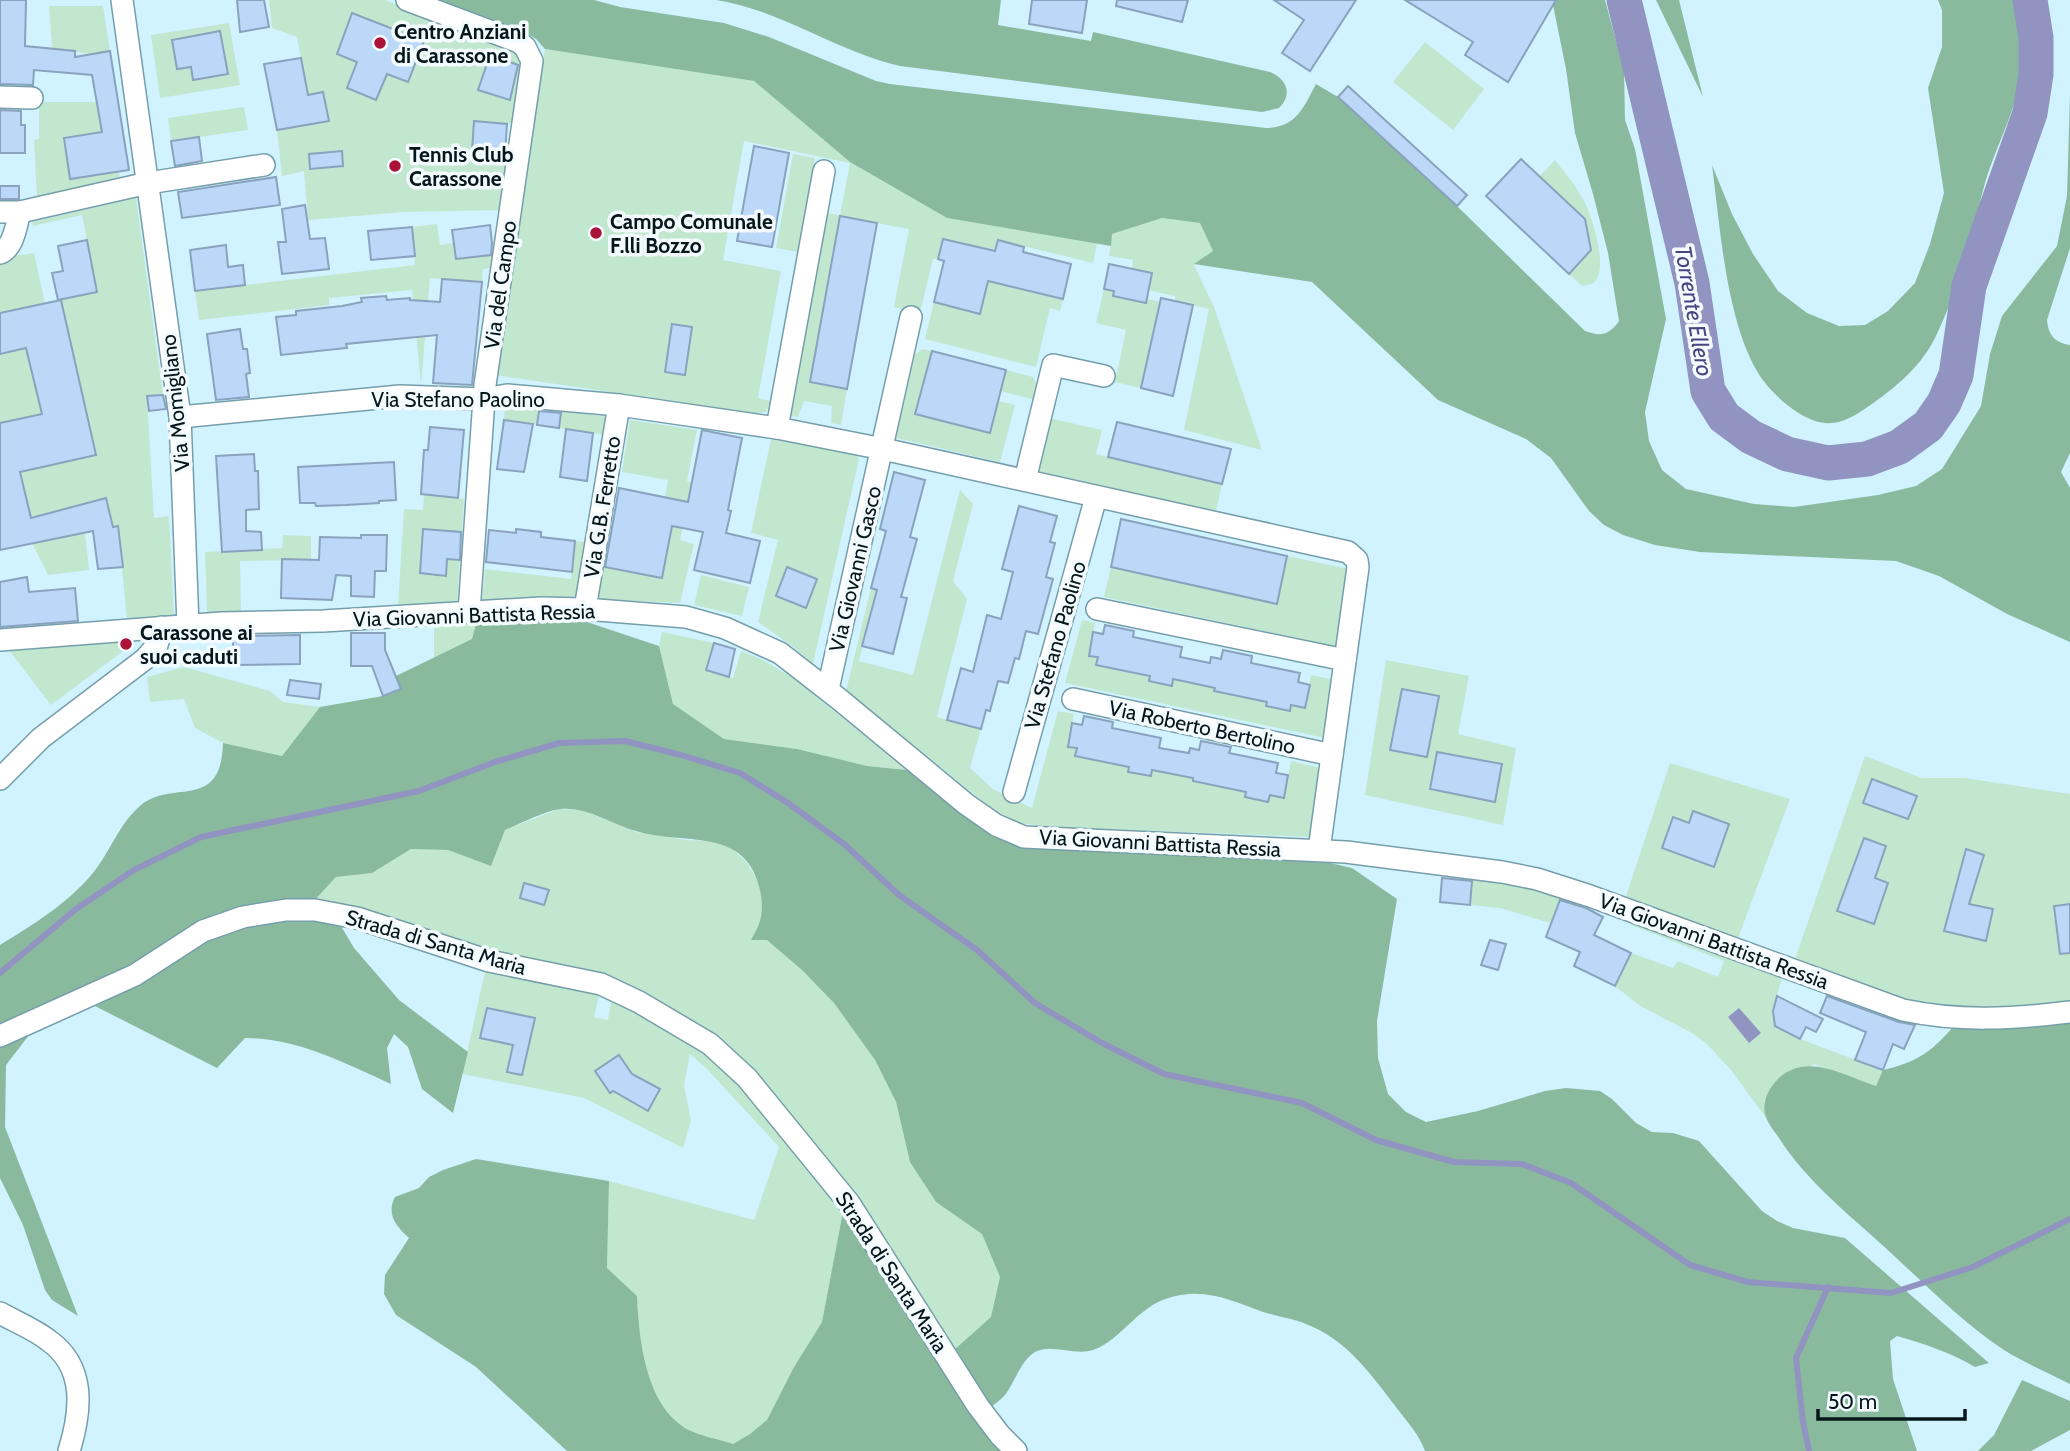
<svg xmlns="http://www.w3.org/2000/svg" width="2070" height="1451" font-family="Cabin,sans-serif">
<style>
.green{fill:#c2e7cf}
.forest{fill:#8aba9d}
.water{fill:#9193c1}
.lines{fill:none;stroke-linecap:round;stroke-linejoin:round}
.stream{stroke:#9193c1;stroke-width:6}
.river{stroke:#9193c1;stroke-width:35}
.building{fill:#bcd8f8;stroke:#89a2bd;stroke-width:2}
.minor-casing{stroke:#759eab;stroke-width:24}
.minor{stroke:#fff;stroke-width:21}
.poi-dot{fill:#aa1337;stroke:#f3fbfe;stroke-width:2.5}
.labels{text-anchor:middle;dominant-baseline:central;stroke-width:7;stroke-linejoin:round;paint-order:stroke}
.poi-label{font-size:21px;font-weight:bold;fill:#06171c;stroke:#f3fbfe;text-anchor:start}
.street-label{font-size:21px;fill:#06171c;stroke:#f3fbfe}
.water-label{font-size:23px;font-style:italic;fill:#464580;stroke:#f3fbfe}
</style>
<rect width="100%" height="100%" fill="#d0f3ff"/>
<g class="green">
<path d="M269 0H385L513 48 524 62 514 121 508 124 474 122 471 161H510L505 210 404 212 308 220 304 171 282 176 277 130 329 120 323 93 308 95 297 37 272 28Z"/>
<path d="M49 6H103L110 51 89 54 52 48Z"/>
<path d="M229 23 240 85 160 98 151 35Z"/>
<path d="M1425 42 1484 89 1453 130 1393 82Z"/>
<path d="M545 49 754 81 850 162 947 218 1097 243 1093 263 998 240 995 251 943 239 938 259H933L920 313 894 307 909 229 840 216 810 382 847 389 841 425 831 423 832 406 804 401 798 417 790 416 826 213 840 215 850 163 744 141 723 260 781 271 758 398 771 401 766 412 755 413 495 375Z"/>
<path d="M39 102H96L99 119 107 118 115 143 120 178 37 198 34 140 39 139Z"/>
<path d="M244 107 248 130 171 141 168 118Z"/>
<path d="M793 154 815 158 798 252 776 248Z"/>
<path d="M1555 160C1564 172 1574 183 1581 196 1591 210 1608 265 1596 280 1593 285 1587 285 1582 286L1569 274 1591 250 1585 219 1540 176Z"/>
<path d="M136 198 163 395 147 397 154 518 169 516 174 616 127 620 118 527H113L106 498 30 518 20 472 96 455 61 300 97 292 82 215 33 226 32 222Z"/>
<path d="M1162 218 1200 223 1213 251 1194 265 1214 307 1262 450 1184 430 1209 309 1175 301V296L1148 290 1152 273 1132 269 1133 260 1109 256 1112 234Z"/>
<path d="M437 224 440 245 454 243 456 258 494 255 492 268 483 269 482 282 430 278 421 385 412 290 329 298V305L199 320 195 291 415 265 412 227Z"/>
<path d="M34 253 45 303 0 313V258Z"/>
<path d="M988 281 1063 299 1060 311 1050 308 1036 367 925 339 934 302 980 314Z"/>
<path d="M1104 289 1114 291 1113 297 1133 301 1134 296 1161 302 1141 388 1115 382 1126 330 1096 323Z"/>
<path d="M26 348 42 414 0 423V354Z"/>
<path d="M922 349 932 351 916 414 990 433 998 401 1015 405 1000 462 896 438 915 355Z"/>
<path d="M1006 370 1033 377 1038 388 1035 400 1001 391Z"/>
<path d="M540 407 537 425 504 420 505 408Z"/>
<path d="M561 410 607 417 605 435 559 428Z"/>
<path d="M1049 418 1102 430 1096 454 1222 484 1216 511 1037 471Z"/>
<path d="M630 420 697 430 687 481 692 483 680 540 694 544 680 603 598 599 604 567 662 578 677 500 665 497 668 480 622 472Z"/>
<path d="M771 439 857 455 859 459 813 664 795 648 758 622 778 540 751 533Z"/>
<path d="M960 490 973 504 953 581 967 599 937 717 981 729 970 768 993 789 1032 808 1058 711 1074 714 1068 746 1077 748 1075 756 1129 765 1128 772 1150 776 1152 770 1166 773 1171 750 1188 754 1194 774 1193 781 1246 790 1245 797 1268 802 1270 795 1284 798 1291 761 1321 768 1310 837 1049 827 1020 823 994 810 846 691 871 588 877 590 859 661 913 675Z"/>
<path d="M424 495 464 499 457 604 398 606 404 509 423 510Z"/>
<path d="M85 533 89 570 48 575 32 543Z"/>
<path d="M283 535 311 536V560L240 561 241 611 207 613 205 552 282 548Z"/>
<path d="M575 541 587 542 578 597 482 602 485 569 571 579Z"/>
<path d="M1287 556 1349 569 1339 647 1104 597 1111 567 1276 604Z"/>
<path d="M701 575 749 587 742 616 694 605Z"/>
<path d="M1082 620 1095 623 1089 655 1098 657 1097 665 1150 674 1149 681 1172 685 1173 679 1187 682 1192 659 1210 663 1216 683 1214 691 1268 700 1267 706 1289 711 1291 705 1305 707 1311 675 1335 680 1325 738 1065 683Z"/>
<path d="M477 621 473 639 434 659V624Z"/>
<path d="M662 632 714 643 706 670 733 678 741 651 763 660 793 678 907 770 867 766 797 749 724 739 673 704 659 646Z"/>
<path d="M139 639 51 705 9 650Z"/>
<path d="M1386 660 1469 676 1458 734 1516 748 1503 825 1365 795Z"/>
<path d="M184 667 270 691 283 702 320 707 282 756 223 743 195 728 184 699 150 702 147 677Z"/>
<path d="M1865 756 1922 778H1965L2070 794V1004L1971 1010 1906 1002 1794 962Z"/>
<path d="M1670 763 1790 799 1737 941 1625 899Z"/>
<path d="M559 809 581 810 636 832 685 840 712 841 731 847 748 864 759 884 764 908 761 925 767 940 802 970 834 1003 875 1060 896 1102 910 1162 936 1202 982 1234 1000 1277 991 1318 953 1351 848 1188 815 1145 753 1073 672 1014 466 945 396 919 356 909 312 903 336 877 372 873 411 849 448 850 491 866 504 830Z"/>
<path d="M1472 878 1521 886 1561 897 1550 923 1500 908 1470 905Z"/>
<path d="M1632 920 1782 977 1773 1011 1776 1026 1800 1039 1883 1070 1876 1087 1814 1064 1764 1100 1766 1118 1731 1070 1706 1043 1692 1033 1640 1006 1615 986 1631 953 1673 968 1678 961 1718 977 1724 961 1631 925Z"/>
<path d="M486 968 600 991 594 1017 608 1020 612 996 720 1060 844 1206 822 1322 794 1367 767 1420 750 1434 733 1444C719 1440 704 1437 691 1431 646 1410 639 1340 637 1296L607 1268 609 1181 754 1220 779 1147 707 1069 690 1054 684 1085 691 1121 683 1148 584 1098 462 1074Z"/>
</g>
<g class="forest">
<path d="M438 0H594L620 7 724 23 769 37 876 81 890 84 1266 128C1296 128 1304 107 1316 84L1338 97 1457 206 1585 331C1601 337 1609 335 1619 321L1608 253 1593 194 1575 133 1566 69 1552 0H1605L1624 71 1625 120 1635 149 1666 319 1645 412 1649 441 1662 470 1686 489 1754 504 1794 507 1878 495 1916 486 1942 469 1981 406 1990 354 2002 316 2057 246 2067 196 2070 95V248L2047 320C2048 335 2055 343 2070 345V453L2061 472 2070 488V642L2007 614 1939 576 1896 561 1700 552 1655 545 1623 535 1604 525 1589 511 1551 458 1526 439 1438 400 1312 282 1194 264 1213 251 1200 223 1162 218 1112 234 1111 246 947 218 850 162 754 81 545 49 536 39 525 32Z"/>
<path d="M716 0H1001L998 25 1091 41 1093 32 1270 72C1287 79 1293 94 1279 108L1262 112 900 66C837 52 781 10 716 0Z"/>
<path d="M1656 0H1679L1703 97Z"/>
<path d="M1938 0H2015C2020 20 2027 42 2024 62 2019 105 1997 143 1985 183 1980 200 1977 217 1973 234 1963 270 1951 305 1935 338 1919 370 1889 393 1860 412 1836 427 1821 427 1797 412 1782 402 1766 387 1757 371 1726 318 1720 226 1712 165L1732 214 1753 254 1778 291 1807 313 1839 326 1865 325 1888 311 1915 283 1930 244 1944 193 1928 88 1942 47V10Z"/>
<path d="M542 616 578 619 659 646 673 704 724 739 797 749 867 766 907 770 974 823 994 836 1009 843 1039 848 1330 863 1352 868 1397 899 1377 1021 1378 1058 1388 1094 1406 1112 1426 1122 1478 1111 1545 1091 1566 1088 1600 1091 1612 1099 1636 1123 1652 1132 1673 1133 1699 1141 1762 1211 1777 1221 1793 1228 1845 1238 1989 1363 1975 1367C1950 1352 1924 1344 1897 1336L1890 1341 1893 1379 1917 1451H1425C1419 1434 1407 1422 1396 1407 1372 1376 1350 1344 1313 1327 1297 1319 1279 1317 1263 1312 1235 1302 1211 1290 1181 1295 1138 1301 1125 1339 1093 1350 1074 1356 1052 1343 1035 1352 1021 1360 1015 1382 1005 1395 1001 1400 994 1404 989 1409L953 1351 991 1317 1000 1277 982 1234 936 1202 910 1162 896 1102 875 1060 834 1003 802 970 767 940H751C762 922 764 911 760 890 746 825 683 846 636 831 610 824 587 806 560 809 542 812 522 823 505 830L491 866 448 850 411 849 372 873 336 877 312 903 143 960 0 1029V945C34 924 67 904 93 873 110 852 119 824 140 806 172 778 221 813 223 743L282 756 320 707 383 696 400 689 396 676 472 639 477 621Z"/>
<path d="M296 918 338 921 354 948 399 1000 468 1052 453 1113 422 1089 408 1047 394 1034 387 1048 391 1084C342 1062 299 1039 245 1038L217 1068 91 1004 216 934 245 925Z"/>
<path d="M2070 1021V1384C2048 1373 2025 1363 2004 1350 1963 1323 1927 1286 1891 1253 1851 1216 1806 1182 1777 1135 1773 1130 1768 1123 1766 1117 1761 1103 1768 1089 1778 1079 1806 1051 1845 1076 1876 1086L1883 1070C1917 1062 1930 1053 1953 1027Z"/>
<path d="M33 1030 6 1065 5 1127 78 1316 52 1300 45 1290 23 1225 0 1178V1043Z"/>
<path d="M476 1159 609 1181 607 1268 637 1296C639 1340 646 1410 691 1431 704 1437 719 1439 733 1444L750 1434 767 1420 794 1367 822 1322 844 1206 1005 1451H567L476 1367 396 1315 384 1294 385 1275 409 1238C396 1226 386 1214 395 1197L419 1188 429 1177 443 1170Z"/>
<path d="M2022 1380 2070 1401V1430L2031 1451H1978L1994 1435Z"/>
</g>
<path class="water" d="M1739 1008 1761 1033 1749 1043 1728 1017Z"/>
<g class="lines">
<g class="stream">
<path d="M0 973 76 909 134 870 201 837 419 791 495 762 559 743 625 741 681 755 740 773 788 803 844 844 899 895 977 950 1035 1003 1102 1043 1164 1074 1302 1103 1376 1140 1454 1162 1522 1164 1571 1183 1690 1265 1748 1282 1891 1293 1973 1267 2070 1219"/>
<path d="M1809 1451 1803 1422 1796 1358 1828 1287"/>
</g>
<path class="river" d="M1624 0 1692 283 1708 391 1724 417 1751 437 1787 454 1828 463 1867 459 1899 447 1928 426 1944 403 1956 375 1969 286 2030 113 2036 74V38L2030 0"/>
</g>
<g class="building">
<path d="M0 0H26L25 46 75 51V57L110 51 129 170 70 179 64 138 102 132 92 75 34 70 33 85 0 84Z"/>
<path d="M237 0H264L269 27 240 32Z"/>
<path d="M1032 0H1087L1082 33 1029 24Z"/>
<path d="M1117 0H1188L1182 22 1116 6Z"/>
<path d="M1274 0H1356L1310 71 1282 53 1304 20Z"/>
<path d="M1405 0H1556L1508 82 1465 55 1473 42Z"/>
<path d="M352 13 424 41 408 82 387 74 376 100 347 88 357 62 337 54Z"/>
<path d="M220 31 228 74 193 80 191 67 177 69 172 40Z"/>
<path d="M490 55 518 65 510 100 478 90Z"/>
<path d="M301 58 308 95 323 92 329 121 277 130 264 64Z"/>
<path d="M1348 86 1467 195 1457 206 1338 97Z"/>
<path d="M0 110 21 111V125H25V153H0Z"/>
<path d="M474 121 507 124 505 154 472 151Z"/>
<path d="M199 137 202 161 175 166 171 141Z"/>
<path d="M754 146 789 153 772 247 737 241Z"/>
<path d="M342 151 343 166 310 169 309 154Z"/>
<path d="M1521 159 1585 219 1591 250 1569 274 1486 196Z"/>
<path d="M276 177 280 205 182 218 178 192Z"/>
<rect x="0" y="186" width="19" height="13"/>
<path d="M305 205 310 239 325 238 329 269 282 274 278 242H286L282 209Z"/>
<path d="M840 216 877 223 847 389 810 382Z"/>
<path d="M490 225 492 243 491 255 456 259 452 230Z"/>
<path d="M412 227 415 256 371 260 368 231Z"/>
<path d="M943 239 995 251 998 240 1024 247 1023 252 1071 264 1063 299 988 281 980 314 934 302 944 261 938 259Z"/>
<path d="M87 240 97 292 58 300 52 273 63 271 58 246Z"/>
<path d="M226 245 228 267 243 265 245 285 195 291 190 250Z"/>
<path d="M1109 264 1152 273 1146 303 1113 296 1114 291 1104 289Z"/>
<path d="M442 279 482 282 472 385 433 383 437 335 346 344 347 348 281 355 276 317 296 315V311L342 306 362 302 361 298 386 296 387 300 410 298V300L440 302Z"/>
<path d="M1161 298 1193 305 1173 396 1141 388Z"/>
<path d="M61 300 96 455 20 472 31 518 106 498 113 527 118 526 123 567 98 569 93 531 0 550V423L42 414 26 348 0 354V313Z"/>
<path d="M672 324 692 327 685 375 665 372Z"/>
<path d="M240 329 243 349H247L250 373 246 374 249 397 216 400 207 334Z"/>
<path d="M932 351 1006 370 990 433 915 414Z"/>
<path d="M163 395 166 409 149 411 147 396Z"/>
<path d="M539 411 561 413 559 428 537 425Z"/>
<path d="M504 420 533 424 524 472 497 469Z"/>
<path d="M1117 422 1231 449 1222 484 1108 457Z"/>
<path d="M430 427 464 430 458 498 421 494 424 450H428Z"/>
<path d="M566 429 593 433 587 481 560 477Z"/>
<path d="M702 430 742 438 728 510 731 511 726 533 760 541 750 583 694 570 703 532 672 526 662 578 605 567 619 488 688 502Z"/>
<path d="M254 454 255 471H258L259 509 246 510V531L261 532 262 550 222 552 216 456Z"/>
<path d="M394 462 396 500 379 501V503L346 505 316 506 315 503H300L298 467Z"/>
<path d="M894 472 925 480 910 537 917 539 901 597 907 598 893 654 862 646 877 590 871 588 886 531 880 529Z"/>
<path d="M1019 506 1057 516 1050 542 1055 543 1046 577 1053 579 1038 634 1026 631 1019 659 1015 658 1008 683 998 681 990 711 986 710 981 729 947 720 961 668 973 672 987 615 1001 619 1013 572 1002 569Z"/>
<path d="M1121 519 1287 556 1277 604 1111 567Z"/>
<path d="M423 529 461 532 460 560 447 559 446 576 420 573Z"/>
<path d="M516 529 541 532V537L575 541 572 572 486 562 489 530 516 533Z"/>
<path d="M361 535H387L386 571H375L374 597 351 596V576L336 575 332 600 281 598 282 559 319 560 320 537 361 538Z"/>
<path d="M787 567 817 579 806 608 776 596Z"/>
<path d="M27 577 29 592 75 588 78 621 0 627V582Z"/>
<path d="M1105 625 1134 631 1133 637 1182 647 1180 657 1210 663 1211 657 1221 659 1223 650 1252 656 1251 663 1300 673 1298 682 1310 685 1305 708 1291 705 1290 711 1266 706 1267 702 1214 691 1215 688 1173 679 1172 686 1149 681 1150 676 1096 665 1098 657 1089 656 1093 632 1103 634Z"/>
<path d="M351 633H385V650L401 689 383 696 372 666H351Z"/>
<path d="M300 635V664L233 665V636Z"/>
<path d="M714 643 735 649 729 677 706 670Z"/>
<path d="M290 680 321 684 319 699 287 695Z"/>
<path d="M1402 689 1439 696 1427 757 1390 750Z"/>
<path d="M1084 716 1113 722 1112 728 1161 738 1159 748 1189 753 1190 748 1199 750 1201 741 1231 747 1229 753 1278 763 1276 773 1288 775 1284 798 1270 795 1268 802 1245 797 1246 792 1193 781V778L1152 770 1151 776 1128 772 1129 767 1075 756 1077 748 1068 747 1072 723 1082 725Z"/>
<path d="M1437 752 1502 764 1495 802 1430 789Z"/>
<path d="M1872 779 1917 796 1908 819 1863 803Z"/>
<path d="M1693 811 1729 824 1714 867 1662 848 1673 817 1689 823Z"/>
<path d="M1864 838 1886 846 1875 878 1888 883 1874 924 1837 911Z"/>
<path d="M1966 849 1984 855 1969 904 1993 909 1986 941 1944 931Z"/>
<path d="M1442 878 1472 881 1470 905 1440 902Z"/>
<path d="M524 883 549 890 544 905 520 898Z"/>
<path d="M1560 900 1586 908 1603 917 1594 935 1631 953 1615 986 1574 966 1580 952 1546 937Z"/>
<path d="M2070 904V953L2060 954 2054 906Z"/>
<path d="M1490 940 1506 944 1498 970 1481 965Z"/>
<path d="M1777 996 1823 1019 1816 1032 1806 1027 1800 1039 1775 1026 1773 1011Z"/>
<path d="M1827 996 1899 1022 1915 1025 1904 1049 1893 1044 1883 1070 1855 1060 1866 1032 1820 1013Z"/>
<path d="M487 1008 535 1018 522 1075 507 1072 513 1045 480 1038Z"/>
<path d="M619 1055 632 1074 660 1089 648 1111 613 1091 610 1093 595 1071Z"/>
</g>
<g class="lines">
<g class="minor-casing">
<g id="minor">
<path d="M122 0 180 417 188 625"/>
<path d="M407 0 519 42 525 47 532 61 485 385 469 612"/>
<path d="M0 97 32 98"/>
<path d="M0 212H20L148 183 264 165"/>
<path d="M0 253C14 248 16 225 20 212"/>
<path d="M180 417 400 396 484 399 507 395 619 405 777 428 883 449 1348 552 1357 560 1358 567 1319 850"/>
<path d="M777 428 824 171"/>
<path d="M1025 480 1053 365 1104 376"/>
<path d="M585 609 619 405"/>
<path d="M1097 609 1345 660"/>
<path d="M0 640 221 623 323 621 541 608 585 609 686 617 725 628 780 653 839 699 966 804 996 825 1024 837 1346 852 1502 872 1537 879 1590 896 1903 1010C1959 1022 2013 1019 2070 1012"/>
<path d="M828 689 911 317"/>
<path d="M1073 699 1332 755"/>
<path d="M0 779 41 738 145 659 157 645 162 627"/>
<path d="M1014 792 1096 497"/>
<path d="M0 1036 135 975 203 931 243 917 286 910H315L357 918 489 961 601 984 639 1002 710 1044 747 1078 849 1203 978 1406 1000 1435 1016 1451"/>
<path d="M0 1313C16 1322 34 1329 48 1340 87 1367 81 1412 69 1451"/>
</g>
</g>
<use href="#minor" class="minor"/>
</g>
<g class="poi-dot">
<circle cx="380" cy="43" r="7"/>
<circle cx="395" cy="166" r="7"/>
<circle cx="596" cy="233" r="7"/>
<circle cx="126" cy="644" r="7"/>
</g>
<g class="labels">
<g class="poi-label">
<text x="394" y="31">Centro Anziani<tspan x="394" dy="24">di Carassone</tspan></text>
<text x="409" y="154">Tennis Club<tspan x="409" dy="24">Carassone</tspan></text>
<text x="610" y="221">Campo Comunale<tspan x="610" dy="24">F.lli Bozzo</tspan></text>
<text x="140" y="632">Carassone ai<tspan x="140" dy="24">suoi caduti</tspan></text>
</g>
<g class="street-label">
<text transform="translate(500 285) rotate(-82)">Via del Campo</text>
<text x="458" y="399">Via Stefano Paolino</text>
<text transform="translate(175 403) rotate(-96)">Via Momigliano</text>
<text transform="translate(602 507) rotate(-81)">Via G.B. Ferretto</text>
<text transform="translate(855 569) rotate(-77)">Via Giovanni Gasco</text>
<text transform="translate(474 615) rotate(-2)">Via Giovanni Battista Ressia</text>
<text transform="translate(1055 645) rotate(-74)">Via Stefano Paolino</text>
<text transform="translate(1202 727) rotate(12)">Via Roberto Bertolino</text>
<text transform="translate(1160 843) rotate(3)">Via Giovanni Battista Ressia</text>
<text transform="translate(1714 941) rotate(20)">Via Giovanni Battista Ressia</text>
<text transform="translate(436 942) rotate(16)">Strada di Santa Maria</text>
<text transform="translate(892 1272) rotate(57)">Strada di Santa Maria</text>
</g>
<g class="water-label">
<text transform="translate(1694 311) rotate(80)">Torrente Ellero</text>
</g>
</g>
<path d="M1818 1409v10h147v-10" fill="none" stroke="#06171c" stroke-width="3.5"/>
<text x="1828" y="1409" font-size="21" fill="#06171c" stroke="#f3fbfe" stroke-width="5" paint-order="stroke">50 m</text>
</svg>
